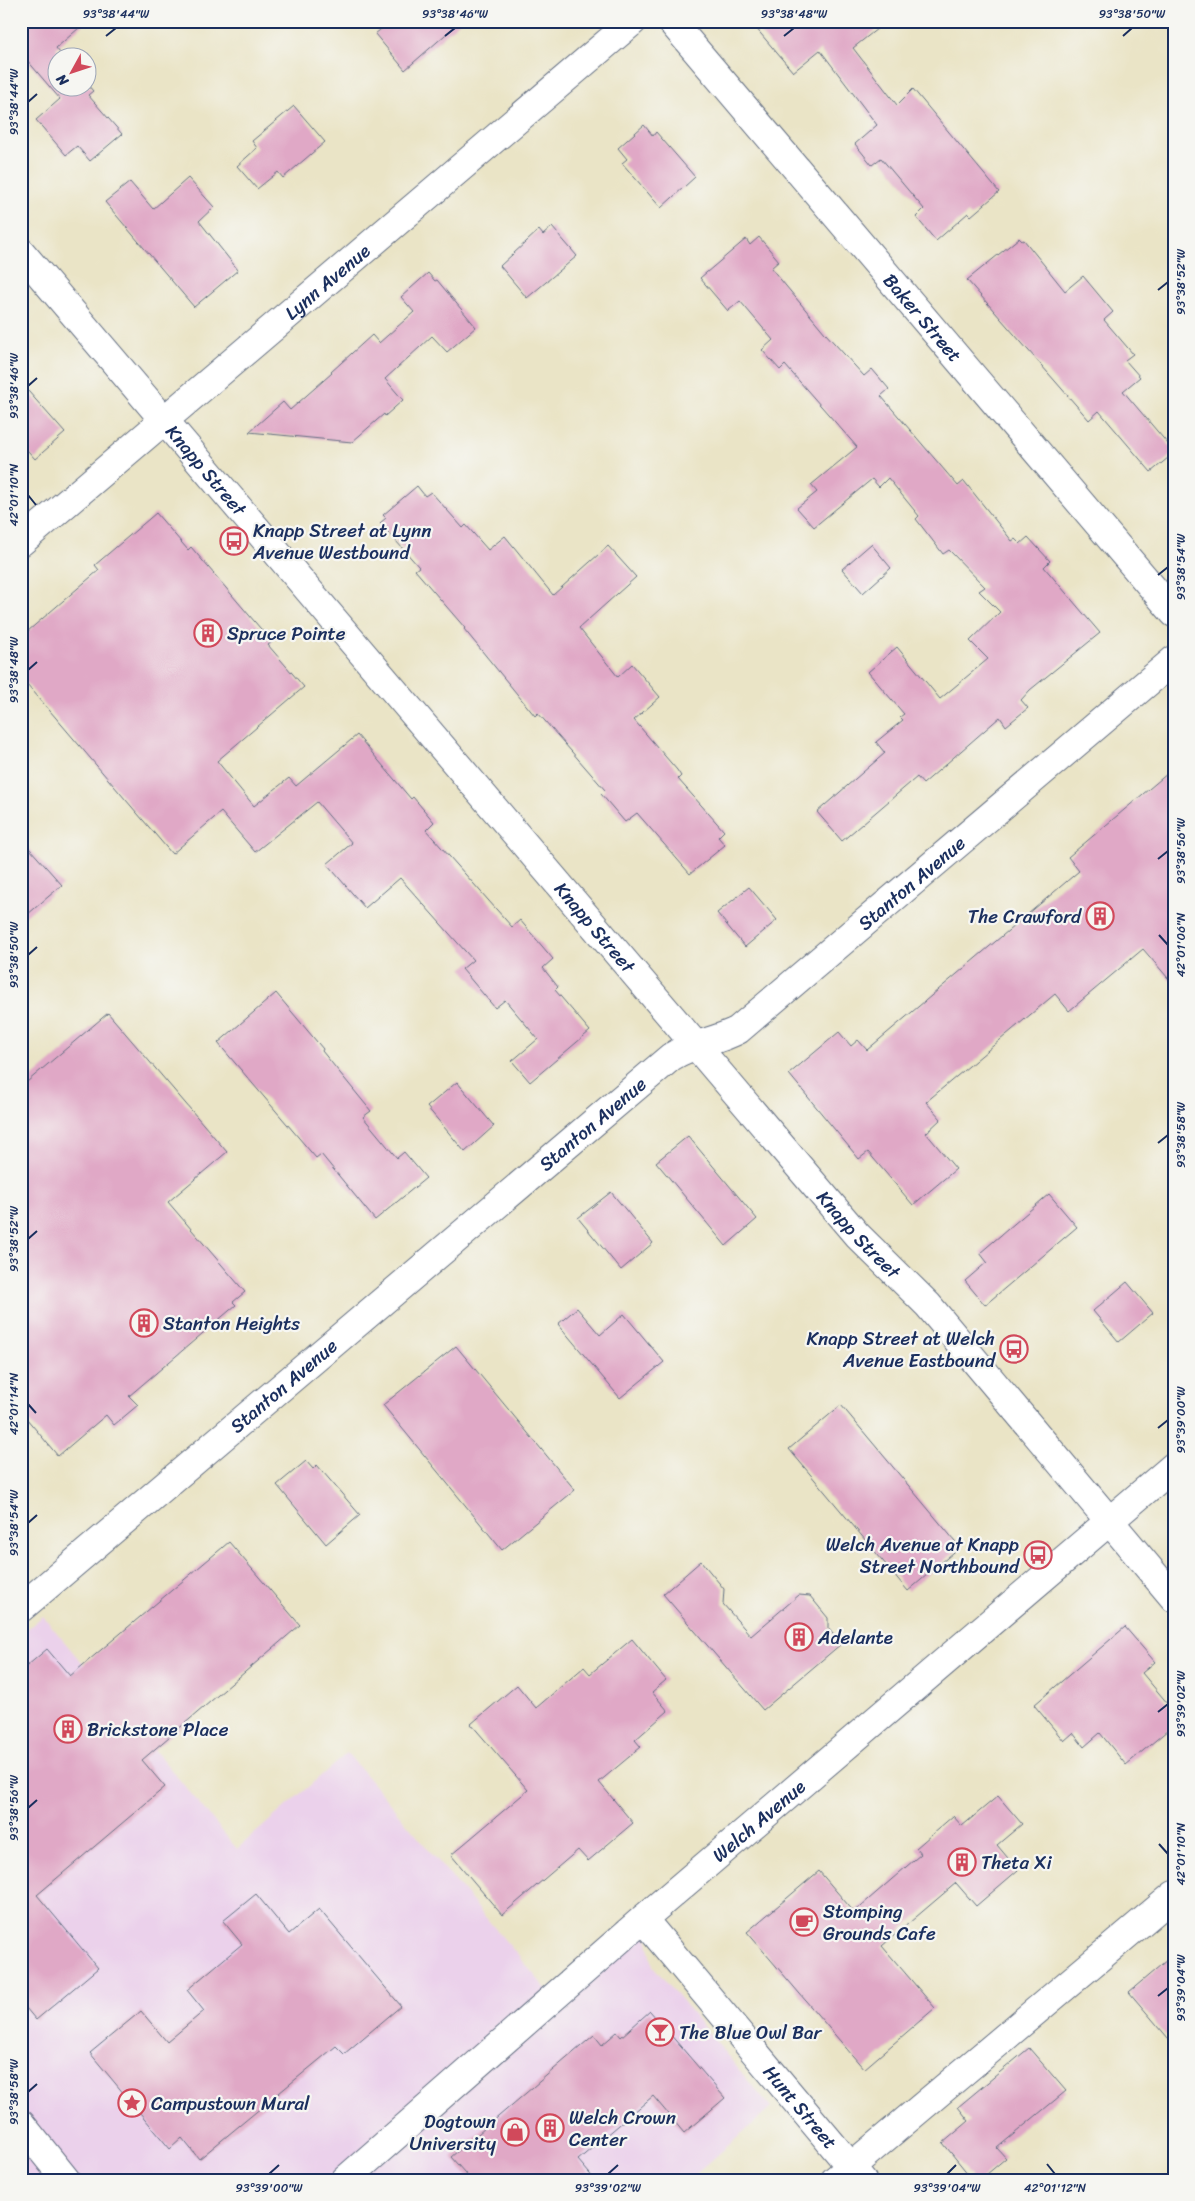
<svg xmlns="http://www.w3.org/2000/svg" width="1195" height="2201" font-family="Sriracha,sans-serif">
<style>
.built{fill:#ebd1eb}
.building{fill:#e0a8c6}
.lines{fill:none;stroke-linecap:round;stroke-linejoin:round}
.minor-casing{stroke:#636e82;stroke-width:30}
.minor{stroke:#fff;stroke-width:28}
.ticks{fill:none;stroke:#1b2f5e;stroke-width:2}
.labels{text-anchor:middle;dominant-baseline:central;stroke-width:4.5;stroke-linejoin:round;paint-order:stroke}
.street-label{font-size:19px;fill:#1b2f5e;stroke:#f6f6f2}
.poi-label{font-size:19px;fill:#1b2f5e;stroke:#f6f6f2;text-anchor:start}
.neatline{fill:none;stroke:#1b2f5e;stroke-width:2}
.ticks-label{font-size:12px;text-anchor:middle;fill:#1b2f5e}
</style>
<rect width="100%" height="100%" fill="#f6f6f2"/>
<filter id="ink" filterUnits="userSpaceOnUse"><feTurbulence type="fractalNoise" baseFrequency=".02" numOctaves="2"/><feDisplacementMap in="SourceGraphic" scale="10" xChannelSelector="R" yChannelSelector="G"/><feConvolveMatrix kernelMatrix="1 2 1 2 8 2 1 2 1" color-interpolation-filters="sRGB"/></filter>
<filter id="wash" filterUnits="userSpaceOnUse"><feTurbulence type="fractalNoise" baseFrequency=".0096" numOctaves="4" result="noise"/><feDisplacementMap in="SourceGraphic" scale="20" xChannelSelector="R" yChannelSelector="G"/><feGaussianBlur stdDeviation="1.12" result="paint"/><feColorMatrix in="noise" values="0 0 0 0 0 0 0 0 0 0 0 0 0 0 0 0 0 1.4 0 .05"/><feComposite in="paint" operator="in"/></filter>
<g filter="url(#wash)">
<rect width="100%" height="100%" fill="#eae4c6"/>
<path class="built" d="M43 1616 237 1849 347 1753 553 1997 643 1919 653 1966 771 2108 689 2180H21V1634Z"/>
<g id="blocks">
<g class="building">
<path d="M33 21H87L56 48 64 58H58V88H88V85L93 91 88 95 122 134 90 161 77 146 66 155 36 120 60 99 21 53V31Z"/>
<path d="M391 21H461L405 70 375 34Z"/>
<path d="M750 21H887L853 48 897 105 913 89 999 192 971 216 968 213 936 241 916 217 924 209 881 158 872 165 855 144 877 125 820 50 793 72Z"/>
<path d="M294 106 325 142 283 178 278 172 257 189 237 166 257 148 252 141Z"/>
<path d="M644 125 653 136 656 132 695 177 661 208 622 163 627 159 618 148Z"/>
<path d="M188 178 214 207 199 221 238 270 194 307 105 202 130 182 153 209Z"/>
<path d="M552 227 577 256 527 298 500 266 539 230 543 235Z"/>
<path d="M759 237 779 261 771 268 825 333 864 376 872 369 889 389 881 396 958 486 964 481 1012 541 1015 539 1020 544 1028 537 1050 561 1044 567 1100 633 1030 690 1021 700 1028 708 1006 726 1000 717 923 784 917 777 842 841 817 812 885 753 876 742 903 720 900 717 904 714 868 672 897 647 940 699 988 659 970 641 1000 612 979 591 985 587 949 550 943 554 916 519 919 516 888 478 879 487 872 479 814 527 797 508 817 492 811 485 857 447 785 365 780 370 762 350 773 340 740 301 728 311 700 278 746 239 750 245Z"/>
<path d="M1019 238 1022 241 1024 240 1065 291 1083 276 1113 312 1104 320 1133 354 1125 360 1140 377 1123 391 1174 451V453L1151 472 1099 411 1089 420 967 280Z"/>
<path d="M428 273 435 281 437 280 476 327 447 352 432 336 385 379 403 400 385 416 384 414 352 442 249 432 283 402 290 410 332 373 331 372 372 335 379 343 414 312 401 297Z"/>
<path d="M21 383 65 433 35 459 21 443Z"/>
<path d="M417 486 425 496 431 492 463 528 466 525 488 550 505 536 553 595 608 546 636 577 579 628 618 677 632 664 660 697 634 720 677 770 681 776 678 779 724 831 718 837 725 845 690 874 637 813 625 822 601 794 605 790 538 713 535 716 464 629 465 628 415 570 419 567 380 523 386 518 383 515Z"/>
<path d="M156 513 188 550 191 547 272 642 268 645 304 687 217 761 254 806 289 778 296 786 357 735 411 799 413 797 434 822 426 830 512 927 520 920 553 959 543 968 558 987 555 990 590 1031 530 1082 512 1061 538 1039 505 1000 495 1008 462 969 473 960 400 878 365 908 327 864 352 843 317 802 255 852 221 812 172 854 21 677V637L99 570 95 565Z"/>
<path d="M871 544 891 568 863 593 842 569Z"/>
<path d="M1174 768V985L1143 949 1069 1011 1055 994 926 1102 941 1119 926 1133 956 1169 913 1205 868 1152 859 1159 789 1074 839 1032 851 1046 858 1040 867 1050 1079 871 1068 857Z"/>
<path d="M21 839 62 885 21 920Z"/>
<path d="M749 887 777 920 745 947 717 913Z"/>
<path d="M276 993 323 1049 322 1051 371 1111 363 1117 397 1158 404 1152 426 1178 375 1220 321 1154 316 1158 218 1043Z"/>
<path d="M108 1013 227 1152 168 1202 245 1292 233 1302 236 1305 129 1396 138 1405 114 1425 106 1415 58 1456 21 1412V1087Z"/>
<path d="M457 1082 494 1126 465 1152 427 1107Z"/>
<path d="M688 1136 757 1219 726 1246 656 1162Z"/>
<path d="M611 1192 653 1243 621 1270 578 1218Z"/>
<path d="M1049 1194 1077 1227 985 1305 965 1281 987 1262 980 1253Z"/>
<path d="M1127 1282 1153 1313 1119 1342 1093 1311Z"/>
<path d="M577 1308 600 1335 624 1314 664 1362 620 1398 558 1324Z"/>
<path d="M456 1346 575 1490 502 1550 383 1405Z"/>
<path d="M841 1405 960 1547 908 1591 789 1449Z"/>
<path d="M306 1461 313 1469 317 1465 360 1515 326 1544 277 1485Z"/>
<path d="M229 1542 300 1625 142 1760 165 1787 37 1895 98 1968 36 2020 21 2002V1671L47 1649 70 1676Z"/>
<path d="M701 1561 724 1589 723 1604 751 1636 799 1595 810 1596 828 1618V1628L841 1644 763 1710 663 1594Z"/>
<path d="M1125 1627 1155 1662 1142 1673 1174 1711V1725L1126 1765 1100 1733 1084 1747 1073 1733 1064 1741 1034 1705Z"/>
<path d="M632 1639 666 1680 652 1692 668 1711 635 1740 641 1747 599 1782 633 1823 588 1861 578 1850 502 1915 451 1855 528 1790 471 1724 517 1685 536 1708 584 1667 590 1674Z"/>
<path d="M998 1796 1022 1824 997 1845 1018 1870 976 1906 956 1883 882 1946 935 2008 864 2069 747 1932 819 1871 854 1912 921 1854 916 1848 953 1816 962 1826Z"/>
<path d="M256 1894 289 1934 319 1909 401 2006 344 2054 336 2046 199 2159 182 2138 170 2149 90 2053 141 2011 167 2042 204 2011 187 1990 242 1944 223 1921Z"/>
<path d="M1174 1954V2045L1129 1992Z"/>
<path d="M650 2011 725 2098 684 2133 653 2096 578 2160 595 2180H471L451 2157 594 2035 602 2045 617 2032 621 2037Z"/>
<path d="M1029 2048 1066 2091 997 2148 1006 2158 980 2180H973L943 2143 969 2121 958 2107Z"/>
</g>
</g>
</g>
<g filter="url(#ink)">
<use href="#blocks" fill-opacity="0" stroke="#636e82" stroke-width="1"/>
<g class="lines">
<g class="minor-casing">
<g id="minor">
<path id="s1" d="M671 21 1174 613"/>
<path id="s2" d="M21 252 857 1235 928 1305 1174 1598"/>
<path id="s3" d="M21 542 633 21"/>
<path id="s4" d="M21 1608 671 1057C692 1043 716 1042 738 1030L1174 660"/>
<path id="s5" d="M643 1919 862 2180"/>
<path d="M21 2124 66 2180"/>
<path id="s6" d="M345 2180 643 1919 1174 1466"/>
<path d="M835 2180 1174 1895"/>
</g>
</g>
<use href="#minor" class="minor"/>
</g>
</g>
<path class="ticks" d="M106 36 116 28M445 36 455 28M784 36 794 28M1123 36 1132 28M28 102 37 94M1158 290 1168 282M28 386 37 378M28 495 36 505M1158 575 1168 567M28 670 37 662M1158 859 1168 851M1159 935 1168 945M28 955 37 947M1158 1143 1168 1135M28 1239 37 1231M28 1404 36 1413M1158 1428 1168 1420M28 1523 37 1515M1158 1712 1168 1704M28 1808 37 1800M1159 1844 1168 1854M1158 1996 1168 1988M28 2092 37 2084M1047 2164 1055 2174M269 2174 279 2165M608 2174 618 2165M947 2174 956 2165"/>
<defs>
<g id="bus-ring" transform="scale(1.4375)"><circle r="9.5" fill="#f6f6f2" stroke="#d1495b" stroke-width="1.5"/><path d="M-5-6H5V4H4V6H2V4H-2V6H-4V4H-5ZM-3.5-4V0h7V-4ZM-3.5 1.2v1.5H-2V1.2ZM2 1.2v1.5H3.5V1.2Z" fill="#d1495b"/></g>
<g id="building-ring" transform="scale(1.4375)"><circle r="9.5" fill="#f6f6f2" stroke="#d1495b" stroke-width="1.5"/><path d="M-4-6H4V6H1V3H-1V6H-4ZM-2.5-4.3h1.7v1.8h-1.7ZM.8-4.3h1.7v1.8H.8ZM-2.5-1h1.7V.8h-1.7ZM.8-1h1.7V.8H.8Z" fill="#d1495b"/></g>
<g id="cafe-ring" transform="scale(1.4375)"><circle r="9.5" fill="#f6f6f2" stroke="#d1495b" stroke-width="1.5"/><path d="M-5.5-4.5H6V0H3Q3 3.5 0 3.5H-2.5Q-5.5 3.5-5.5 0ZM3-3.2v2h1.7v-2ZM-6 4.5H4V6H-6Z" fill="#d1495b"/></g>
<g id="bar-ring" transform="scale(1.4375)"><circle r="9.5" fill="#f6f6f2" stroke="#d1495b" stroke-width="1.5"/><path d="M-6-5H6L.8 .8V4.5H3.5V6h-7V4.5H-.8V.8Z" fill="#d1495b"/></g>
<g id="sight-ring" transform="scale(1.4375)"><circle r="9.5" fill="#f6f6f2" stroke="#d1495b" stroke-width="1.5"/><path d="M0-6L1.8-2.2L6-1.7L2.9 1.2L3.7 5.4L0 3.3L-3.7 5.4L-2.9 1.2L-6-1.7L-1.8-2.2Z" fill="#d1495b"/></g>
<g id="shop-ring" transform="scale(1.4375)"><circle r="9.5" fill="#f6f6f2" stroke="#d1495b" stroke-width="1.5"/><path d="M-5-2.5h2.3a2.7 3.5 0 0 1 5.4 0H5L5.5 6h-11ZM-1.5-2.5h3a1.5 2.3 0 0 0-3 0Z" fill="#d1495b"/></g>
</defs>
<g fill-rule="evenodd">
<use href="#bus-ring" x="234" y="541"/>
<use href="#building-ring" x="208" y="633"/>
<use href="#building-ring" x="1100" y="916"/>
<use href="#building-ring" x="144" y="1323"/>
<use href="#bus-ring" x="1014" y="1349"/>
<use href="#bus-ring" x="1038" y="1555"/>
<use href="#building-ring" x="799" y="1637"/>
<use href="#building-ring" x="68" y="1729"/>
<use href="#building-ring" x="962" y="1862"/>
<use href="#cafe-ring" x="804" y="1922"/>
<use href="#bar-ring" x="660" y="2032"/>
<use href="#sight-ring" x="132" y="2103"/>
<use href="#building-ring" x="550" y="2128"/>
<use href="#shop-ring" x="515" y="2132"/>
</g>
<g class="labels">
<g class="street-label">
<text stroke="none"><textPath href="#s3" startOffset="402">Lynn Avenue</textPath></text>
<text stroke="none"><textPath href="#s1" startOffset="389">Baker Street</textPath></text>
<text stroke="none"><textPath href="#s2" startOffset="286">Knapp Street</textPath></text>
<text stroke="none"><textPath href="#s4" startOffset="1152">Stanton Avenue</textPath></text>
<text stroke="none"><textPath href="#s2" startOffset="886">Knapp Street</textPath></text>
<text stroke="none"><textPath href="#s4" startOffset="749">Stanton Avenue</textPath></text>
<text stroke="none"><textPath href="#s2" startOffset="1291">Knapp Street</textPath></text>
<text stroke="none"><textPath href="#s4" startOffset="344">Stanton Avenue</textPath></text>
<text stroke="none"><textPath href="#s6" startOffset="548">Welch Avenue</textPath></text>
<text stroke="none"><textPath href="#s5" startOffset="245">Hunt Street</textPath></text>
</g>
<g class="poi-label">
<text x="253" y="530">Knapp Street at Lynn<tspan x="253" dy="22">Avenue Westbound</tspan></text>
<text x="227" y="633">Spruce Pointe</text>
<text x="1081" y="916" text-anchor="end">The Crawford</text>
<text x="163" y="1323">Stanton Heights</text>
<text x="995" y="1338" text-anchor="end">Knapp Street at Welch<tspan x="995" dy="22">Avenue Eastbound</tspan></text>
<text x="1019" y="1544" text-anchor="end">Welch Avenue at Knapp<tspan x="1019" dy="22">Street Northbound</tspan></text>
<text x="818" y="1637">Adelante</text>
<text x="87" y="1729">Brickstone Place</text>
<text x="981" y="1862">Theta Xi</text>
<text x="823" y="1911">Stomping<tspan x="823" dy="22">Grounds Cafe</tspan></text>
<text x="679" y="2032">The Blue Owl Bar</text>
<text x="151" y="2103">Campustown Mural</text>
<text x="569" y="2117">Welch Crown<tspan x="569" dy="22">Center</tspan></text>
<text x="496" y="2121" text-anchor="end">Dogtown<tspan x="496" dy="22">University</tspan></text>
</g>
</g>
<rect width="1195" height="2201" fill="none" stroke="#f6f6f2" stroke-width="55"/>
<g transform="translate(72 72) rotate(230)"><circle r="24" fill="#f6f6f2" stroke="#9ea6b7"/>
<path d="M0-4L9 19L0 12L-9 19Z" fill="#d1495b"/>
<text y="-8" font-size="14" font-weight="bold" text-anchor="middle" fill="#1b2f5e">N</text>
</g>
<rect x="28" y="28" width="1140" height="2146" class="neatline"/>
<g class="ticks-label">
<text x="116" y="18">93°38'44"W</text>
<text x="455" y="18">93°38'46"W</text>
<text x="794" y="18">93°38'48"W</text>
<text x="1132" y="18">93°38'50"W</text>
<text transform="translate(14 102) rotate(-90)" y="4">93°38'44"W</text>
<text transform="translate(1181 282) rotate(-90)" y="4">93°38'52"W</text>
<text transform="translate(14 386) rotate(-90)" y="4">93°38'46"W</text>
<text transform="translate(14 495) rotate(-90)" y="4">42°01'10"N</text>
<text transform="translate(1181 567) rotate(-90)" y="4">93°38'54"W</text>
<text transform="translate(14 670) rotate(-90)" y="4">93°38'48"W</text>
<text transform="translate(1181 851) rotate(-90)" y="4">93°38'56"W</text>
<text transform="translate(1181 945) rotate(-90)" y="4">42°01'06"N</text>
<text transform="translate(14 955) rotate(-90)" y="4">93°38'50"W</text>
<text transform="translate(1181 1135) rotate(-90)" y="4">93°38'58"W</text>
<text transform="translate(14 1239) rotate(-90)" y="4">93°38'52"W</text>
<text transform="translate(14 1404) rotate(-90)" y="4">42°01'14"N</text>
<text transform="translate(1181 1420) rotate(-90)" y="4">93°39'00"W</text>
<text transform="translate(14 1523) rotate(-90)" y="4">93°38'54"W</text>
<text transform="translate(1181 1704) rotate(-90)" y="4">93°39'02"W</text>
<text transform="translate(14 1808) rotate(-90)" y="4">93°38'56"W</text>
<text transform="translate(1181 1854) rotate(-90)" y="4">42°01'10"N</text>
<text transform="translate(1181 1988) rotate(-90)" y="4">93°39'04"W</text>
<text transform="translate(14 2092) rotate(-90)" y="4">93°38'58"W</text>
<text x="269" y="2192">93°39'00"W</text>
<text x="608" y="2192">93°39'02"W</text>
<text x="947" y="2192">93°39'04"W</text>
<text x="1055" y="2192">42°01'12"N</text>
</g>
</svg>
